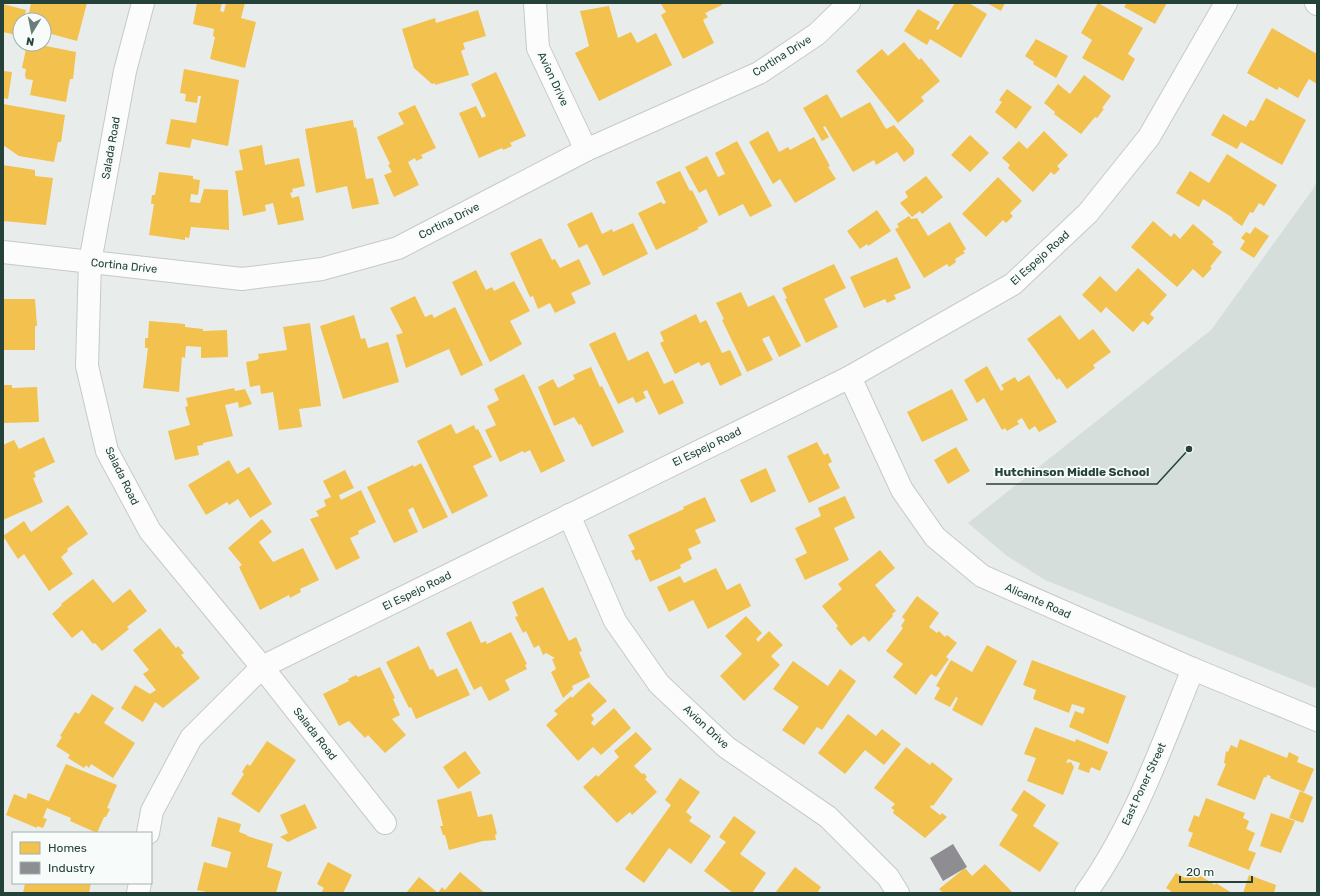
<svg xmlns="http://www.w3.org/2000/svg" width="1320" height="896" font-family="Rubik,sans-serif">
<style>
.built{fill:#d6dedb}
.homes{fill:#f2c14e}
.industry{fill:#8d8d92}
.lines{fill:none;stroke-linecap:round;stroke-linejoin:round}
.minor-casing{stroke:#c5cac8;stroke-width:24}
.minor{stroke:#fcfcfc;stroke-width:22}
.labels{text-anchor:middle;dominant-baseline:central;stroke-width:4;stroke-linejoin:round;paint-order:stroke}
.street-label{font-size:11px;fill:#24423a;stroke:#f7fbf9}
.leader{fill:none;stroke:#24423a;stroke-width:1.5}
.callout-dot{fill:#24423a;stroke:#f7fbf9;stroke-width:1.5}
.callout-label{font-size:12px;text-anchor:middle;font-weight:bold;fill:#24423a;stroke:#f7fbf9;stroke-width:4;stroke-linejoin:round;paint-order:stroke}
</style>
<rect width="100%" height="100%" fill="#e8edeb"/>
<path class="built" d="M1317 181V689L1045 580 1007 556 968 523 1211 330 1313 189Z"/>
<g class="homes">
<path d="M31 3H87L77 41 44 32 47 19 29 13Z"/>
<path d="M197 3H222L220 11 224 12 226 3H245L241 18 256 22 245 68 210 59 215 37 213 36 214 29 193 24Z"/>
<path d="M663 3H722V5L705 13 708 17 703 20 714 43 683 59 661 15 666 12 661 4Z"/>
<path d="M955 3H969L987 14 961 58 930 39 927 45 904 31 918 9 940 22 936 29 938 30Z"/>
<path d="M987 3H1005L1001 11Z"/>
<path d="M1098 3 1143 28 1128 54 1135 59 1123 81 1082 58 1092 40 1081 33Z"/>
<path d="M1127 3H1167L1155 24 1124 7Z"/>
<path d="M3 4 26 10 24 20H20V36L3 32Z"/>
<path d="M609 6 618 38 631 32 637 43 656 33 672 65 599 101 575 53 589 46 580 11Z"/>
<path d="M478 10 486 36 463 43 465 49 461 51 469 75 435 85V83L432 84 414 68 402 29 435 18 436 23Z"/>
<path d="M1272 28 1317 54V84L1309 79 1298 98 1279 87 1277 90 1247 73Z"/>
<path d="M1036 39 1068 56 1056 78 1033 64 1034 62 1025 56Z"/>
<path d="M904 42 919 60 921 58 940 81 921 97 924 101 898 123 856 71 882 49 888 56Z"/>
<path d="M27 44 41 46V45L76 52 73 79H70L66 102 30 95 33 80 26 79 25 75 26 69 22 68Z"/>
<path d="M184 69 239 80 228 146 192 139 190 148 166 144 171 119 196 123 201 96H198L197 103 185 101 186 94 180 93Z"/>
<path d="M3 71 12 72 8 99 3 98Z"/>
<path d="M496 72 526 136 510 143 512 146 503 150 502 148 479 158 459 113 476 106 482 118 486 116 471 84Z"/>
<path d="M1084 75 1111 96 1102 108 1104 109 1097 118 1095 117 1081 134 1054 114 1055 112 1044 103 1058 84 1070 94Z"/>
<path d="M1007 89 1032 107 1016 129 995 112 1002 102 999 100Z"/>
<path d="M827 94 841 118 870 102 886 129 894 125 914 149V154L904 162 897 152 876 165 874 160 853 172 825 126 823 127 829 137 822 141 803 108Z"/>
<path d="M1266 98 1306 120 1282 165 1241 142 1237 149 1211 135 1223 114 1246 127 1250 120 1254 121Z"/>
<path d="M3 104 65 115 61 142H58L54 162 19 156 3 145Z"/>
<path d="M415 105 436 148 421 155 423 158 416 161 415 158 408 162 419 185 394 197 384 175 392 172 388 165 390 164 377 137 404 124 398 113Z"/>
<path d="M353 120 354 128 356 127 366 179 373 178 379 204 352 209 347 186 316 193 305 129Z"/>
<path d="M768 131 779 152 788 147 790 150 814 137 830 166 828 167 836 179 795 203 780 179 773 184 749 142Z"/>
<path d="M1044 131 1068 155 1057 166 1060 169 1054 175 1051 172 1033 192 1008 168 1010 165 1002 158 1019 141 1027 149Z"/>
<path d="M970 135 989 153 970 172 951 155Z"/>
<path d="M737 141 772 206 750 217 743 204 719 216 706 189 699 193 685 167 707 156 718 177 725 174 715 153Z"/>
<path d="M262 145 265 165 299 158 305 186 292 189 293 192 290 193 292 198 299 196 304 220 278 225 273 203 265 205 266 211 243 216 235 171 243 170 239 150Z"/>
<path d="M1227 154 1277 185 1264 206 1259 203 1253 213 1250 212 1242 226 1232 219 1233 218 1203 199 1199 207 1176 193 1190 171 1209 183Z"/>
<path d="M3 165 35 170V176L53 178 46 225 3 221Z"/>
<path d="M680 171 690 191 692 190 708 222 697 228 699 229 656 250 638 213 661 202 663 204 666 203 656 182Z"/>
<path d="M159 172 193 176V179L200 180 198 195 191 194 190 202 200 203 204 189 228 190 229 230 191 227 189 238 185 237V240L149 235 154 204H151L152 195H155Z"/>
<path d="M926 176 943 197 922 214 920 211 912 217 900 203 908 197 905 192Z"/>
<path d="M998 177 1022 201 1010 213 1013 216 1006 223 1003 220 986 237 962 214Z"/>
<path d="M877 210 891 231 868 246 867 244 860 249 847 231Z"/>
<path d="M592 212 602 234 612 229 613 232 633 223 648 254 603 276 587 244 579 248 567 224Z"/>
<path d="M909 216 911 219 917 218 928 236 950 222 966 249 963 251 965 253 955 259 956 262 949 267 947 264 924 278 895 229 899 227 897 224Z"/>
<path d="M1153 221 1171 237 1174 233 1180 239 1193 224 1214 242 1212 244 1222 252 1210 267 1212 268 1203 278 1193 269 1177 287 1131 247Z"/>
<path d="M1255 227 1269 236 1254 258 1240 249 1245 241 1241 238 1246 232 1250 234Z"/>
<path d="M541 238 552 260 555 259 560 268 579 259 591 284 571 293 576 303 555 313 550 303 538 309 533 296 530 297 510 253Z"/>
<path d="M897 257 911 288 894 295 896 299 887 303 885 299 864 308 850 277Z"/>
<path d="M834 264 846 288 824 299 838 327 806 343 785 299 787 298 782 288Z"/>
<path d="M1138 268 1167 295 1150 314 1154 318 1148 325 1143 321 1133 332 1106 307 1101 313 1082 295 1100 276 1116 292Z"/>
<path d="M476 270 486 290 492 287 494 291 514 281 530 311 510 321 522 344 490 362 452 282Z"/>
<path d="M741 292 748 307 774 295 801 346 779 357 769 336 762 339 773 360 747 372 722 320 724 319 716 303Z"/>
<path d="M415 296 425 317 432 314 434 318 455 307 483 365 461 376 449 349 406 368 396 335 403 333 390 308Z"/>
<path d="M3 299H35L37 326H35V350H3Z"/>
<path d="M696 314 700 323 706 320 722 353 730 350 742 375 720 386 709 362 701 366 699 362 675 374 660 343 664 341 660 332Z"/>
<path d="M354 315 361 339 365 338 368 348 388 342 399 382 343 399 320 326Z"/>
<path d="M1060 315 1079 340 1093 329 1111 352 1093 365 1095 368 1067 389 1059 378 1057 380 1027 339Z"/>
<path d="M149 321 185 324V327L203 329V331L227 330 228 357 201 358V347L186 346 185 358 182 357 179 392 143 388 148 348H145V338H148Z"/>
<path d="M310 323 321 406 299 409 302 427 279 430 273 392 261 394 260 385 250 387 246 362 257 360 259 358 258 354 287 350 283 327Z"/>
<path d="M615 332 628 361 648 351 664 384 673 380 684 403 659 415 647 390 643 392 646 398 636 403 633 397 618 404 589 344Z"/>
<path d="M987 366 1001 391 1004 389 1001 385 1015 377 1018 382 1029 375 1057 422 1039 432 1035 426 1029 430 1022 418 1017 421 1019 424 1007 431 1005 428 1002 430 984 398 977 403 964 380Z"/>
<path d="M591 367 600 387 602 386 624 432 592 447 581 424 579 425 574 417 554 426 538 387 553 379 558 388 575 379 573 375Z"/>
<path d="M524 374 565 461 541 473 530 450 524 453 523 451 500 462 485 430 496 425 487 406 499 400 494 389Z"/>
<path d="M3 385H12V388L37 387 39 422 3 423Z"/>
<path d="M234 388 235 391 245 389 252 404 239 408 238 402 225 405 233 436 203 443V445L197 446 199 455 175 460 168 431 190 425 185 407 188 406 186 398Z"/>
<path d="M952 389 968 420 922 442 907 412Z"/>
<path d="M451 424 456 434 474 425 476 430 478 429 492 457 473 466 488 496 452 514 417 441Z"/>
<path d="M44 437 55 462 34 472 36 477 33 478 43 502 3 520V445L14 440 19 449Z"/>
<path d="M817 442 824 455 828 453 832 462 828 464 840 488 809 503 787 456Z"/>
<path d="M956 447 970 471 948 484 934 460Z"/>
<path d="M229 460 237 474 249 467 272 504 250 518 238 499 229 505 227 502 206 515 188 485Z"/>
<path d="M421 463 448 517 423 529 413 507 408 510 418 532 394 543 367 487 413 465 414 467Z"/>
<path d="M766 468 776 491 751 503 740 480Z"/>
<path d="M345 470 354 488 339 495 341 500 361 490 376 522 358 531 359 534 350 538 360 558 336 570 310 519 319 516 316 511 326 506 324 500 331 497 323 481Z"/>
<path d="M845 496 855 518 834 528 849 560 805 580 795 559 807 553 795 528 821 516 818 508Z"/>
<path d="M705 497 716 521 695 530 701 543 688 549 692 559 680 565 681 568 650 582 640 559 636 561 631 551 635 549 628 535 684 509 683 507Z"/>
<path d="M68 505 88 534 67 549 68 551 61 557 73 574 49 591 24 554 18 559 3 536 24 521 31 532Z"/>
<path d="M262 519 272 532 259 542 273 562 303 548 319 580 300 589 301 592 290 598 289 595 260 610 239 567 242 565 228 548Z"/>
<path d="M880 550 895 568 875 585 896 611 892 614 893 616 869 642 864 636 851 646 836 628 838 626 822 606 842 589 838 584Z"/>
<path d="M716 568 727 590 740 583 751 606 708 629 693 600 669 612 657 587 680 576 684 583Z"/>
<path d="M93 579 113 603 130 589 147 611 127 627 129 629 102 651 95 643 93 644 82 630 72 638 52 614 62 605 61 604Z"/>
<path d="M543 587 569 641 576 637 582 651 579 652 590 677 572 686 573 689 563 698 551 672 556 669 552 659 555 658 546 653 543 655 539 645 534 648 526 631 523 633 515 617 518 616 512 602Z"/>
<path d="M917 596 939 613 929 627 937 633 939 631 945 637 947 635 957 643 946 657 949 659 936 677 931 674 916 695 893 677 903 664 886 651 903 628 901 626 905 620 902 617Z"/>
<path d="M746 616 762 633 756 639 758 642 769 631 783 645 771 656 780 665 744 701 720 676 742 654 725 636Z"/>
<path d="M471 621 481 643 486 641 487 644 511 632 527 664 525 665 527 669 505 680 510 690 489 701 481 686 474 690 446 633Z"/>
<path d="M160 628 176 648 178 646 184 653 181 655 200 678 163 708 155 702 143 722 121 708 135 685 150 694 156 690 143 674 149 670 133 650Z"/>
<path d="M987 645 1017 661 982 726 952 710 958 698 956 697 950 707 934 699 940 688 936 686 951 660 972 672Z"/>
<path d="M419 646 430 670 433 669 437 677 457 668 470 695 416 719 411 707 409 708 386 662Z"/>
<path d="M1032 660 1126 696 1108 744 1069 727 1075 711 1083 714 1085 708 1072 704 1069 713 1033 699 1036 690 1023 685Z"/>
<path d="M793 661 828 686 840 669 856 681 822 730 817 727 804 745 782 730 799 707 773 689Z"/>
<path d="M380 667 395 698 393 699 400 715 392 719 406 735 385 753 368 735 365 738 349 721 339 726 323 694 349 681 348 679 356 675 358 677Z"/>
<path d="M589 682 607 701 591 715 594 719 591 723 594 726 614 708 631 728 601 755 593 747 578 761 546 725 558 714 554 711 571 696 572 698Z"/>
<path d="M92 694 114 708 104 723 135 743 113 778 91 764 89 768 86 765 84 768 68 758 70 755 56 746 62 737 60 736 75 712 79 714Z"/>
<path d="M848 714 876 736 882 729 901 744 884 765 865 750 845 774 818 753Z"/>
<path d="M1035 727 1075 742 1076 739 1108 752 1100 771 1091 767 1089 773 1078 769 1080 763 1068 759 1066 763 1071 762 1074 767 1063 795 1027 781 1036 758 1024 754Z"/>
<path d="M636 732 652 749 634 766 642 774 644 773 647 777 645 779 657 792 632 815 630 812 617 823 583 787 596 775 598 777 619 757 614 751Z"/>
<path d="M1240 739 1287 758 1289 752 1299 757 1297 762 1314 769 1304 792 1270 778 1271 776 1267 775 1266 778 1264 777 1255 800 1217 785 1226 764 1224 763 1226 751 1228 752 1231 745 1237 748Z"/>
<path d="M267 741 296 760 259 813 231 794 244 774 242 772 247 764 250 766Z"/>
<path d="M906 747 930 765 932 762 953 779 933 806 931 805 930 807 940 815 942 813 947 817 925 838 893 813 894 810 891 808 895 804 874 788Z"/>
<path d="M465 751 481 773 458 789 443 767Z"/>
<path d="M66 764 117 785 107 808 110 809 106 817H104L97 833 70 821 71 818 47 808 43 818 47 819 43 828 37 826V828L6 815 14 794 26 799 28 793 49 801Z"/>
<path d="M680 778 700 792 686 812 692 817 689 821 711 836 691 864 669 848 644 883 625 869 671 805 665 800Z"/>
<path d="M1024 790 1046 805 1033 826 1059 843 1040 872 999 845 1018 815 1011 810Z"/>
<path d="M471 791 478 817 492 814 497 834 495 835 496 840 483 841 449 850 445 835H443L440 826H443L437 800Z"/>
<path d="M1300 791 1313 797 1303 823 1289 818Z"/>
<path d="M1206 798 1245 813 1243 818 1249 821 1246 829 1255 833 1248 850 1256 853 1249 870 1188 846 1193 833 1188 831 1194 815 1199 817Z"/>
<path d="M305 804 317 828 288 842 280 837 288 833 280 815Z"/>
<path d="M1271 813 1295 821 1281 853 1260 846Z"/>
<path d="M734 816 756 832 740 854 766 873 752 893H733L704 871 726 842 719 837Z"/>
<path d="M218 817 241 824 239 832 247 835V836L273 844 267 867 282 872 276 893H211L197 890 204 862 227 868 231 852 211 846Z"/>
<path d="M328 862 352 875 343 893H321L324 888 317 884Z"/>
<path d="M985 864 1013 893H943L939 889 965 868 972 876Z"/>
<path d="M795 867 821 887 817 893H775Z"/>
<path d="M1191 870 1215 885 1216 883 1232 893H1170L1171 891 1166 888 1176 873 1185 878Z"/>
<path d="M460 872 485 893H406L419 877 438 893 442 887 445 890Z"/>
<path d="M1249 875 1276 885 1274 893H1243Z"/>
<path d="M25 883H91L89 893H23Z"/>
</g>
<path class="industry" d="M953 844 967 867 943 881 930 858Z"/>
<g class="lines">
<g class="minor-casing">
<g id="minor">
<path d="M143 3 125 71 90 262 87 366 107 451 150 531 262 667 385 823"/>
<path d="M535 3 538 48 586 150"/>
<path d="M1316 3 1317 4"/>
<path d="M3 252 242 279 322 269 398 248 586 150 759 73 817 34 849 3"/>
<path d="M850 377 902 490 935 537 982 576 1193 669 1317 720"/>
<path d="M569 515 615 621 659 684 726 747 828 817 888 877 898 893"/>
<path d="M148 833 152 811 191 738 262 667 850 377 1013 284 1088 213 1149 137 1226 3"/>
<path d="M138 893 140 883"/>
<path d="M1086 893C1134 826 1162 745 1193 669"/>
</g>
</g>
<use href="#minor" class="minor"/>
</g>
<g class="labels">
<g class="street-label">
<text transform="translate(782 56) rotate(-32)">Cortina Drive</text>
<text transform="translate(553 79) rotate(65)">Avion Drive</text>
<text transform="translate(111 148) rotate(-80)">Salada Road</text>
<text transform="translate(449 221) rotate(-27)">Cortina Drive</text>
<text transform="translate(1040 258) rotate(-42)">El Espejo Road</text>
<text transform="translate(124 266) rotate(6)">Cortina Drive</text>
<text transform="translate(707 447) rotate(-26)">El Espejo Road</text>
<text transform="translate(122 476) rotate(64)">Salada Road</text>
<text transform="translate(417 591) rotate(-26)">El Espejo Road</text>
<text transform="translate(1038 601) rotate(24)">Alicante Road</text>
<text transform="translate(706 727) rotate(43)">Avion Drive</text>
<text transform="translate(315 734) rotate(52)">Salada Road</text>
<text transform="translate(1144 784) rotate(-65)">East Poner Street</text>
</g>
</g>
<path class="leader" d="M1189 449L1157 484H986"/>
<circle class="callout-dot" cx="1189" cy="449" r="4"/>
<g class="callout-label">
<text x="1072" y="476">Hutchinson Middle School</text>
</g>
<rect width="1320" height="896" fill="none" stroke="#24423a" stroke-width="8"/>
<rect x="12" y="832" width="140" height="52" fill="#f7fbf9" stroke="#a3b1ad"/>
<rect x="20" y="842" width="20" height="12" fill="#f2c14e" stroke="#a3b1ad"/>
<text x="48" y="852" font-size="12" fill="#24423a">Homes</text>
<rect x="20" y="862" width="20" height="12" fill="#8d8d92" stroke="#a3b1ad"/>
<text x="48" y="872" font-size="12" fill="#24423a">Industry</text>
<g transform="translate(32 32) rotate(190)"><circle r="19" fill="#f7fbf9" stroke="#a3b1ad"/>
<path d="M0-3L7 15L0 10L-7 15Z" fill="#697e78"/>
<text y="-6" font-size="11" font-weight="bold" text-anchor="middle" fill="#24423a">N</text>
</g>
<path d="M1180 876v6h72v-6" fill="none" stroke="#24423a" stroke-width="2"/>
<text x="1186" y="876" font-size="12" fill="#24423a" stroke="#f7fbf9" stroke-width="3" paint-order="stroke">20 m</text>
</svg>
